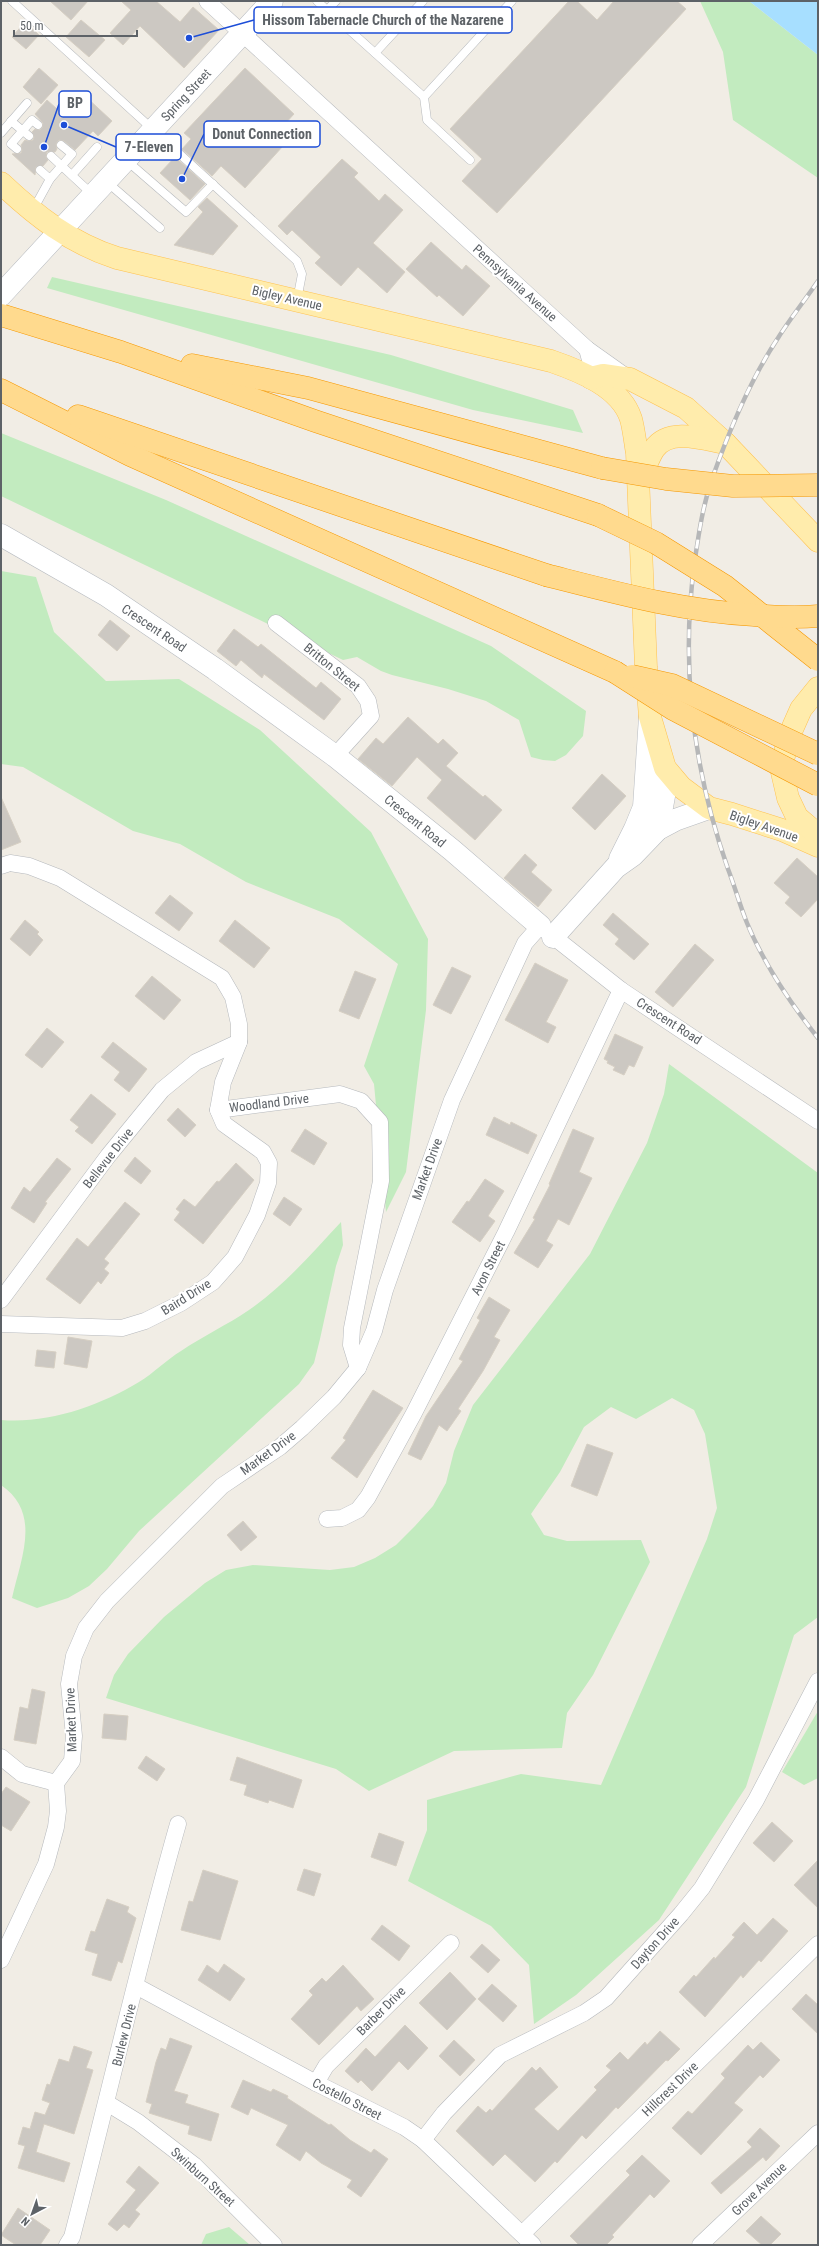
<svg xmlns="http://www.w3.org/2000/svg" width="819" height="2246" font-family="'Roboto Condensed',sans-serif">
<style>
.green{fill:#c2ebbf}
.water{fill:#a7dfff}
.building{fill:#ccc8c2;stroke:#d6cfc3}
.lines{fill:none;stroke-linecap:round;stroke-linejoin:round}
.lane-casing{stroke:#b6b9bd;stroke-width:9}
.street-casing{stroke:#b6b9bd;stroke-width:17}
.secondary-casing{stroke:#b7bbc0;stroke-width:23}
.primary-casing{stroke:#ffc250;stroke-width:23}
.highway-casing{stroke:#f69800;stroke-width:23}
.lane{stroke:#fff;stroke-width:8}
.street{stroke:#fff;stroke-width:16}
.secondary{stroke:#fff;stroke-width:22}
.primary{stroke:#ffecac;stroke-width:22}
.highway{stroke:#ffda8e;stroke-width:22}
.rail-casing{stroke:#b6b7b8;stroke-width:4.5}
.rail{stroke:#fff;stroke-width:3;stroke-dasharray:9;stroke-linecap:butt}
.highway-bridge-casing{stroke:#f69800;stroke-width:23;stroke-linecap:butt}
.highway-bridge{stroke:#ffda8e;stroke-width:22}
.labels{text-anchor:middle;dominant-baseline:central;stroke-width:4;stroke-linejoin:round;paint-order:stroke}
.street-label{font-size:13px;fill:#5d6267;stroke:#fff}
.leader{fill:none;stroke:#1d4ed8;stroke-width:1.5}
.callout-dot{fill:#1d4ed8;stroke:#fff;stroke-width:1.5}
.callout{fill:#fff;stroke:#1d4ed8;stroke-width:1.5}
.callout-label{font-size:14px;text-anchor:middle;font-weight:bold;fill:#5d6267}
</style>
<rect width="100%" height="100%" fill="#f1ede5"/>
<g class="green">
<path d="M700 1H749L818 55V178L733 120 723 52Z"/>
<path d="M52 277 391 355 573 410 583 433 473 410 47 288Z"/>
<path d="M1 433 166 500 491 646 586 711 583 736 566 755 555 761 543 760 531 757 519 720 486 701 448 689 392 675 381 671 357 657 343 660 1 496Z"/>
<path d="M1 571 36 577 54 632 106 681 179 679 260 730 371 832 428 939 426 1010 406 1172 386 1212 374 1084 364 1066 398 964 339 919 246 882 180 844 133 831 23 767 1 764Z"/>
<path d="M669 1064 818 1173V1617L794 1635 746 1787 659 1920 576 1995 534 2024 529 1965 491 1926 408 1881 427 1830V1800L521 1774 601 1785 707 1539 717 1508 705 1434 694 1410 672 1398 636 1419 611 1407 584 1427 560 1472 531 1514 544 1535 567 1541 641 1540 650 1562 593 1675 567 1713 562 1748 454 1751 369 1791 336 1769 106 1698 114 1675 128 1654 164 1617 205 1583 226 1570 253 1565 330 1570 354 1567 375 1558 396 1545 415 1526 433 1506 446 1483 454 1451 473 1405 590 1254 647 1143 664 1094Z"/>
<path d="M341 1222 343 1245 336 1266 320 1339 314 1363 299 1384 139 1531 107 1569 89 1586 68 1598 37 1608 12 1598C21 1558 42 1513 1 1485V1420C48 1424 99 1406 139 1382 154 1373 166 1360 181 1351 203 1336 227 1325 249 1310 284 1286 312 1253 341 1222Z"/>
<path d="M818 1711V1778L804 1785 782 1772Z"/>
<path d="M229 2227 250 2245H201L206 2234Z"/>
</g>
<path class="water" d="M749 1H818V55Z"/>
<g class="building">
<path d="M50 1H88L71 20Z"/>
<path d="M121 1H156L180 22 193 7 219 30 184 68 140 26 123 45 110 33 131 10Z"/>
<path d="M569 1H577L597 20 614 1H677L686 9 497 213 462 181 482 159 450 129Z"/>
<path d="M81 20 105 40 89 57 66 37Z"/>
<path d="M25 22 39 35 26 49 12 37Z"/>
<path d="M39 68 58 85 41 104 23 87Z"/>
<path d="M245 68 294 114 273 137 283 146 245 188 221 166 212 176 182 149 191 139 184 133Z"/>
<path d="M85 96 112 121 98 136 93 131 75 150 64 141 59 140 56 144 57 149 55 152H47L46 157 48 160 43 166 36 167 35 175 12 154 21 153 22 150 21 145 25 140 28 141 33 140 34 137 32 132 35 129 40 130 42 128 43 123 35 114 47 100 66 117Z"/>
<path d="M175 157 205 184 190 200 160 173Z"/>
<path d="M342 159 358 173 354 177 379 201 385 194 403 210 373 243 405 272 387 293 358 267 341 286 315 263 321 257 292 230 287 235 278 226Z"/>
<path d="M207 198 238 226 213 255 174 245 203 212 198 207Z"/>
<path d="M431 242 462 270 466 265 490 286 463 316 439 295 437 297 406 269Z"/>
<path d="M110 620 130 636 117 651 98 635Z"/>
<path d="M234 629 258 647 261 644 316 688 321 682 341 699 324 720 264 674 262 678 241 660 236 666 217 651Z"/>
<path d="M408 717 438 744 443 739 458 753 446 766 483 797 485 795 502 810 475 840 427 798 442 780 417 757 392 786 358 759 376 738 383 744Z"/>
<path d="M602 774 626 796 595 830 572 808Z"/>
<path d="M1 797 21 842 1 850Z"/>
<path d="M525 854 537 865 531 872 552 890 538 907 504 878Z"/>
<path d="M797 858 818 877V899L801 917 785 903 790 897 774 883Z"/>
<path d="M170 895 193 913 179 931 155 913Z"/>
<path d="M613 913 649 944 634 960 615 944 619 939 603 925Z"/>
<path d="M25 920 39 932 37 934 43 940 30 956 10 939Z"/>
<path d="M235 920 270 948 254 968 219 941Z"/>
<path d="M695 944 714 960 673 1007 655 992Z"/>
<path d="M535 963 568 980 546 1022 556 1027 548 1043 505 1020Z"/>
<path d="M452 967 471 976 451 1014 433 1005Z"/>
<path d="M355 971 376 979 359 1019 339 1011Z"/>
<path d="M152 976 181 1000 164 1020 135 996Z"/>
<path d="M47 1028 64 1042 42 1068 25 1055Z"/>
<path d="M615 1034 643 1047 634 1067 629 1065 624 1075 613 1070 615 1067 607 1063 608 1061 604 1059Z"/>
<path d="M113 1042 147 1069 129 1092 114 1080 120 1072 101 1057Z"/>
<path d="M91 1094 116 1114 92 1144 75 1131 79 1127 70 1120Z"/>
<path d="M178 1108 196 1125 185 1137 167 1120Z"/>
<path d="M494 1117 510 1125 511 1122 537 1135 528 1154 486 1135Z"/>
<path d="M305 1129 327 1143 314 1165 291 1151Z"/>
<path d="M573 1129 594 1138 579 1172 592 1178 569 1225 558 1219 546 1241 553 1245 538 1268 514 1253 535 1219 533 1218 550 1185 549 1184Z"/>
<path d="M135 1157 151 1171 141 1184 124 1171Z"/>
<path d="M57 1158 71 1169 45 1202 47 1203 34 1223 11 1208 24 1187 30 1192Z"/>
<path d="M236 1163 254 1180 203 1244 174 1220 180 1212 176 1209 184 1199 195 1207 217 1181 219 1182Z"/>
<path d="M485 1179 504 1191 488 1216 495 1221 480 1242 452 1222 467 1201 469 1202Z"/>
<path d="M284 1197 302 1209 290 1226 273 1214Z"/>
<path d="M125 1202 140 1214 104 1259 109 1263 104 1269 109 1273 101 1284 98 1281 80 1304 46 1279 77 1238 88 1247Z"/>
<path d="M489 1297 510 1310 494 1337 500 1340 483 1371 458 1409 461 1411 447 1431 439 1425 421 1460 408 1454 426 1416 463 1361 459 1359 480 1320 477 1318Z"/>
<path d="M68 1337 92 1341 87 1368 64 1364Z"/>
<path d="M37 1350 56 1352 54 1368 35 1366Z"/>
<path d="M373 1390 403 1408 357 1478 331 1458 346 1440 343 1438Z"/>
<path d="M587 1444 613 1453 597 1496 571 1486Z"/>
<path d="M243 1521 257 1537 241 1551 227 1535Z"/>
<path d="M32 1689 45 1692 36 1744 14 1740 20 1707 28 1709Z"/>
<path d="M104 1714 128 1716 126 1740 102 1738Z"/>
<path d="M146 1756 165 1769 157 1781 138 1768Z"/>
<path d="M237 1757 302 1780 293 1808 269 1800 268 1803 244 1795 247 1785 230 1780Z"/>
<path d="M6 1787 30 1802 11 1831 1 1825V1794Z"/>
<path d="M772 1822 793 1841 774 1862 753 1843Z"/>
<path d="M379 1833 404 1842 396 1866 371 1857Z"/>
<path d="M818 1860V1908L794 1885Z"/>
<path d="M304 1869 321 1874 314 1896 297 1890Z"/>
<path d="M203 1870 238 1881 220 1940 181 1930 189 1901 193 1902Z"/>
<path d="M107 1899 129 1907 127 1912 136 1918 122 1963 118 1961 111 1981 92 1975 98 1954 85 1950 91 1931 95 1932Z"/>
<path d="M773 1918 788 1931 761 1962 759 1960 743 1978 741 1975 705 2017 679 1992 694 1975 696 1977 714 1957 715 1959 735 1937 732 1935 744 1922 757 1935Z"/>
<path d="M382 1925 410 1946 399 1961 371 1939Z"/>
<path d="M482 1944 500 1960 488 1973 470 1957Z"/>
<path d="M224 1964 245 1979 230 2001 198 1980 207 1965 218 1973Z"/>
<path d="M343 1965 374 1999 361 2011 357 2006 319 2045 291 2019 313 1995 309 1991 322 1978 326 1982Z"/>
<path d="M450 1972 476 1999 447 2030 419 2003Z"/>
<path d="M492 1984 517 2006 503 2022 478 1999Z"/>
<path d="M806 1994 818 2005V2034L792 2009Z"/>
<path d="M405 2025 428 2048 408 2070 399 2061 372 2091 361 2080 358 2083 345 2071 366 2048 375 2057Z"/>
<path d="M660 2031 680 2049 668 2061 666 2060 618 2109 616 2107 586 2139 582 2135 557 2163 555 2161 535 2182 505 2154 493 2166 456 2131 478 2106 486 2113 490 2109 492 2111 532 2067 536 2071 540 2067 558 2087 534 2109 558 2131 597 2090 594 2087 611 2070 606 2066 620 2052 628 2060 645 2042 647 2045Z"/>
<path d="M170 2038 192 2046 174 2091 188 2095 185 2103 219 2114 211 2141 188 2134 190 2126 149 2113 152 2104 146 2102 156 2062 161 2048 166 2050Z"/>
<path d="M454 2040 475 2060 460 2076 439 2056Z"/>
<path d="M761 2042 780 2060 763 2078 760 2075 734 2103 743 2110 701 2155 672 2128 688 2111 692 2114 725 2078 721 2074 748 2045 753 2050Z"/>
<path d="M74 2046 92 2052 86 2068 93 2070 74 2134 44 2124 36 2152 70 2163 64 2182 18 2168 25 2146 18 2144 23 2127 30 2129 35 2112 45 2115 50 2103 42 2100 47 2084 50 2085 59 2059 69 2062Z"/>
<path d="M243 2080 271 2092 273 2089 288 2096 287 2098 329 2125 331 2124 350 2140 371 2153 374 2149 388 2159 361 2197 347 2187 352 2180 321 2163 306 2151 300 2161 276 2145 288 2125 251 2108 248 2115 231 2107Z"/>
<path d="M760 2128 780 2146 766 2161 763 2157 721 2194 711 2183 752 2147 747 2142Z"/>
<path d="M642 2155 670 2181 654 2198 650 2194 612 2235 614 2237 606 2245H579L570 2236 630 2175 626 2171Z"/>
<path d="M139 2166 159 2183 135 2210 140 2214 129 2228 124 2224 117 2231 108 2224 136 2190 126 2182Z"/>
<path d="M18 2208 50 2230 40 2245H16L1 2235Z"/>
<path d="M761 2216 781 2234 770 2245H762L746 2231Z"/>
</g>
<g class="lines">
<g class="lane-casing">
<g id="lane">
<path d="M12 1 297 261 302 274 297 300"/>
<path d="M317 1 375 53"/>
<path d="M423 1 375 53 424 97"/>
<path d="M327 10 336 1"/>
<path d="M11 121 29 136"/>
<path d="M1 133 27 103"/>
<path d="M17 149 11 144 32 120 38 125"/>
<path d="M51 156 93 195"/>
<path d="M126 160 186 212 213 184"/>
<path d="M470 160 427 120 424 97 512 1"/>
<path d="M40 170 50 179 72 154 61 145"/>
<path d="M72 175 97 147"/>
<path d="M107 182 160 228"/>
<path d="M33 210 50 179"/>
</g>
</g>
<g class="street-casing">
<g id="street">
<path d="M207 1 587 349 593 371 591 378"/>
<path d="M587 349 625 376"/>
<path d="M276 623 358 686 368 701 371 716 335 756"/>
<path d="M1 866 10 863 29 866 60 878 222 978 233 997 239 1024V1042L223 1082 218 1110 340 1094 361 1101 380 1122 381 1181 352 1328 351 1345 358 1368"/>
<path d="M1 1300 108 1156 162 1090 196 1062 239 1042"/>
<path d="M1 1324 122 1328 145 1321 181 1303 213 1282 235 1257 257 1215 268 1183 269 1163 263 1152 224 1124 218 1110"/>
<path d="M327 1519 342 1518 358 1510 368 1497 414 1413 506 1232 621 990"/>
<path d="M1 1757 22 1774 56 1783"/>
<path d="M1 1960 46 1864 56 1827 58 1811 56 1783 72 1761 74 1736 69 1684 74 1656 86 1628 107 1601 222 1486 280 1447 302 1428 334 1397 358 1368 374 1331 385 1290 452 1100 525 943 540 926 621 990 818 1121"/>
<path d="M136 1986 316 2083 404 2127 423 2140 533 2245"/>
<path d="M316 2083 326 2066 451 1943"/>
<path d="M107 2103 138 2122 194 2165 274 2245"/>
<path d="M423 2140 444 2113 500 2055 584 2013 606 1998 681 1914 702 1888 756 1800 818 1681"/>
<path d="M522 2234 818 1944"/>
<path d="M67 2245 72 2237C108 2099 139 1960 178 1824"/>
<path d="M700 2245 818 2133"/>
</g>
</g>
<g class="secondary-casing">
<g id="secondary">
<path d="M1 295 272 1"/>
<path d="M1 535 106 595 215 669 335 756 452 850 540 926"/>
<path d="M658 829 664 796 665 768"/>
<path d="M620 859 635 829 644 807 650 717"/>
<path d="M553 937 616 867 633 855 658 829 675 820 709 808"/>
</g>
</g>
<g class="primary-casing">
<g id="primary">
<path d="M1 183C36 216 70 243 117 258L551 361C580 371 621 387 631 419 634 430 635 442 637 453L646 667 650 717 665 768 681 787 709 808 732 814 782 830 818 846"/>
<path d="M591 378 603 375 630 379 686 408 726 444 818 541"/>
<path d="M640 478C645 469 648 458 654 449 669 427 704 439 725 443"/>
<path d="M818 688 801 709 789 736 781 768 788 798 797 817 818 835"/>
</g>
</g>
<g class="highway-casing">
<g id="highway">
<path d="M1 315 121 352 315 421 598 515"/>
<path d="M192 365 308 388 602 468"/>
<path d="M1 390 130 455 615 672"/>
<path d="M78 416 546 575"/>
</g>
</g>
<use href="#lane" class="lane"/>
<use href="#street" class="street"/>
<use href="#secondary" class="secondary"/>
<use href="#primary" class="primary"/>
<use href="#highway" class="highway"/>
<g class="rail-casing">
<path id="rail" d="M818 281C805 300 790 319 778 338 750 380 729 431 712 479 703 505 699 532 695 559 680 665 693 769 728 869 735 887 740 906 747 923 764 964 791 1004 818 1038"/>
</g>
<use href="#rail" class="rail"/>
<g class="highway-bridge-casing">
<g id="highway-bridge">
<path d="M602 468 666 479 733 486 818 485"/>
<path d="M598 515 656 543 725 586 818 660"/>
<path d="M546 575C617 593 682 611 754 615 776 617 797 618 818 616"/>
<path d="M615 672 673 709 818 785"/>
<path d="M632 676 672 685 818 754"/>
</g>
</g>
<use href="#highway-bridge" class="highway-bridge"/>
</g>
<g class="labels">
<g class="street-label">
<text transform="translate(186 95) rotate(-47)">Spring Street</text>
<text transform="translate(515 283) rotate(42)">Pennsylvania Avenue</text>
<text transform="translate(287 298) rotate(13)">Bigley Avenue</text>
<text transform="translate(154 628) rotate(34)">Crescent Road</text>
<text transform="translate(332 667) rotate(39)">Britton Street</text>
<text transform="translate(415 821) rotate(39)">Crescent Road</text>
<text transform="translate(764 826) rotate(19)">Bigley Avenue</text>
<text transform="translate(669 1021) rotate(33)">Crescent Road</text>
<text transform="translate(269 1103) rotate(-7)">Woodland Drive</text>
<text transform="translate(108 1158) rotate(-52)">Bellevue Drive</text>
<text transform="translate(427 1169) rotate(-70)">Market Drive</text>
<text transform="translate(488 1268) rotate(-63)">Avon Street</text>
<text transform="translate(186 1297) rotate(-32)">Baird Drive</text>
<text transform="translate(268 1453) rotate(-36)">Market Drive</text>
<text transform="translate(71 1720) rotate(-92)">Market Drive</text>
<text transform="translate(655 1943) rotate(-48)">Dayton Drive</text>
<text transform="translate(381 2011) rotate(-45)">Barber Drive</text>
<text transform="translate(124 2035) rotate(-76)">Burlew Drive</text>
<text transform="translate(670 2089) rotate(-44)">Hillcrest Drive</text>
<text transform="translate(347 2099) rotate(27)">Costello Street</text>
<text transform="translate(203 2177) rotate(42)">Swinburn Street</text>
<text transform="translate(759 2189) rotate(-44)">Grove Avenue</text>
</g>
</g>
<path class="leader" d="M189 38L254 20M44 147L59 104M182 179L204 134M64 125L116 147"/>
<g class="callout-dot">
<circle cx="189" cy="38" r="4"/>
<circle cx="44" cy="147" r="4"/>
<circle cx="182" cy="179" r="4"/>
<circle cx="64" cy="125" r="4"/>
</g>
<g class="callout">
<rect x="254" y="7" width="258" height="26" rx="4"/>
<rect x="59" y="91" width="32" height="26" rx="4"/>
<rect x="204" y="121" width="116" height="26" rx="4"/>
<rect x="116" y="134" width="65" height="26" rx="4"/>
</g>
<g class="callout-label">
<text x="383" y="25">Hissom Tabernacle Church of the Nazarene</text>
<text x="75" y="108">BP</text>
<text x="262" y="139">Donut Connection</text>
<text x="149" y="152">7-Eleven</text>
</g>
<rect width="819" height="2246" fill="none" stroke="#5d6267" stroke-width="4"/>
<g transform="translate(32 2214) rotate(221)" stroke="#ffffff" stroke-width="3" paint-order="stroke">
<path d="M0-3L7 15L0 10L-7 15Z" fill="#5d6267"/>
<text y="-6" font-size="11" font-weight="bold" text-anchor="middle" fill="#5d6267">N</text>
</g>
<path d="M14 30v6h123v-6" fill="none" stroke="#5d6267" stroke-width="2"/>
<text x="20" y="30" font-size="12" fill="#5d6267" stroke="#ffffff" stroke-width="3" paint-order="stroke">50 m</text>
</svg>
